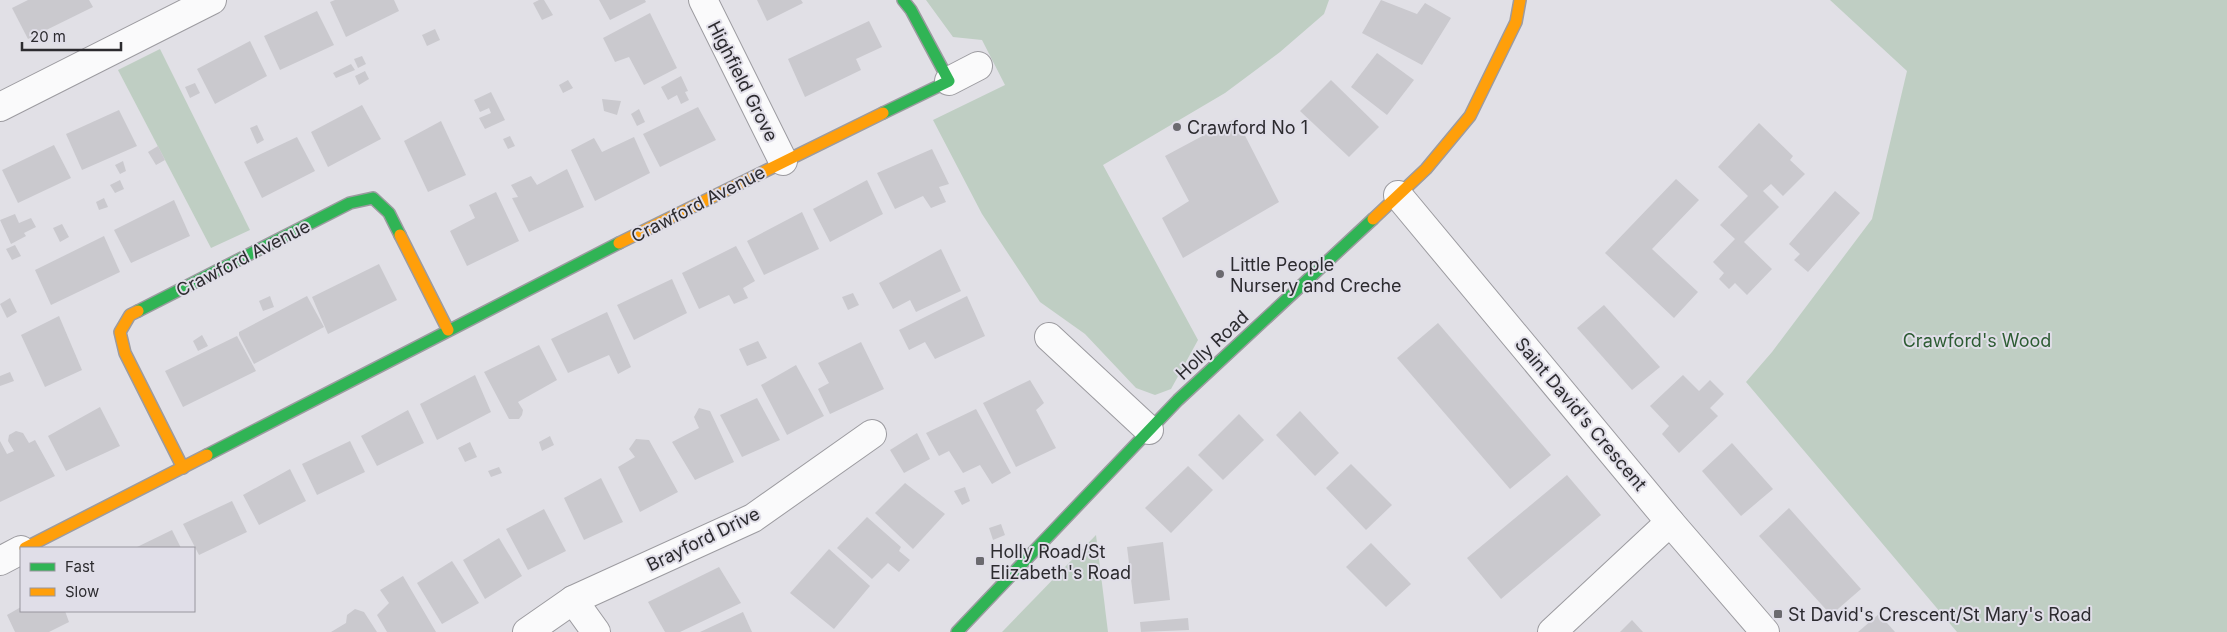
<svg xmlns="http://www.w3.org/2000/svg" width="2227" height="632" font-family="Inter,sans-serif">
<style>
.green{fill:#bfcec3}
.building{fill:#cac9ce}
.lines{fill:none;stroke-linecap:round;stroke-linejoin:round}
.street-casing{stroke:#9c9ba0;stroke-width:30}
.fast-casing{stroke:#9c9ba0;stroke-width:14}
.slow-casing{stroke:#9c9ba0;stroke-width:14}
.street{stroke:#fafafb;stroke-width:28}
.fast{stroke:#30b455;stroke-width:11}
.slow{stroke:#ff9f0a;stroke-width:11}
.poi-dot{fill:#6b6a6f;stroke:#e0dee8;stroke-width:2}
.labels{text-anchor:middle;dominant-baseline:central;stroke-width:4;stroke-linejoin:round;paint-order:stroke}
.street-label{font-size:18px;fill:#2c2b2f;stroke:#e0dee8}
.poi-label{font-size:18px;fill:#2c2b2f;stroke:#e0dee8;text-anchor:start}
.park-label{font-size:18px;fill:#2d5c33;stroke:#e0dee8}
</style>
<rect width="100%" height="100%" fill="#e1e0e6"/>
<g class="green">
<path d="M926 0H1329L1324 14 1280 52 1225 93 1103 165 1198 340 1171 389 1155 395 1136 388 1085 334 1040 302 982 214 933 120 1005 85 982 40 953 37Z"/>
<path d="M1830 0H2227V632H1957L1746 382 1772 352 1872 219 1907 71Z"/>
<path d="M160 49 250 230 211 248 118 70Z"/>
<path d="M1096 535 1108 632H1002Z"/>
</g>
<g class="building">
<path d="M28 0H89L93 7 28 39 12 8Z"/>
<path d="M335 0H394L399 11 346 37 330 2Z"/>
<path d="M539 0H544L553 15 542 20 533 3Z"/>
<path d="M599 0H645L646 2 610 20Z"/>
<path d="M757 0H801L803 3 767 21Z"/>
<path d="M1381 0 1417 14 1425 3 1451 18 1422 65 1362 33Z"/>
<path d="M317 11 334 45 280 70 264 36Z"/>
<path d="M650 13 677 68 644 85 629 57 615 62 603 38Z"/>
<path d="M869 21 882 47 856 59 861 70 805 97 788 59Z"/>
<path d="M435 29 440 40 427 46 422 35Z"/>
<path d="M250 41 267 76 215 104 197 69Z"/>
<path d="M1377 53 1414 80 1387 115 1351 87Z"/>
<path d="M362 56 366 64 358 68 354 59Z"/>
<path d="M351 64 355 70 336 78 333 73Z"/>
<path d="M365 71 369 79 359 85 355 76Z"/>
<path d="M681 76 688 91 685 92 689 100 681 104 677 95 668 100 661 87Z"/>
<path d="M568 80 573 88 563 93 559 85Z"/>
<path d="M1331 80 1379 127 1349 157 1300 111Z"/>
<path d="M195 83 200 93 190 98 185 87Z"/>
<path d="M491 92 505 120 485 129 479 118 491 113 489 108 480 112 474 100Z"/>
<path d="M602 99 621 101 617 115 604 111Z"/>
<path d="M362 105 381 139 328 167 311 132Z"/>
<path d="M698 107 716 140 660 167 643 134Z"/>
<path d="M639 109 645 122 637 126 631 114Z"/>
<path d="M119 110 137 146 82 170 66 134Z"/>
<path d="M1236 118 1279 202 1183 258 1162 218 1189 201 1165 156Z"/>
<path d="M441 121 466 175 428 192 404 141Z"/>
<path d="M1759 123 1793 156 1790 160 1805 174 1783 196 1771 184 1763 191 1779 207 1744 242 1772 269 1747 295 1735 283 1729 289 1719 279 1724 273 1713 262 1735 239 1720 225 1748 196 1718 167Z"/>
<path d="M257 125 264 140 257 144 250 128Z"/>
<path d="M510 136 515 146 508 149 503 139Z"/>
<path d="M297 137 315 171 262 198 244 162Z"/>
<path d="M634 137 650 173 595 201 571 150 594 138 602 152Z"/>
<path d="M54 145 71 178 18 203 2 170Z"/>
<path d="M158 146 165 160 156 165 148 152Z"/>
<path d="M932 149 949 184 939 187 946 202 931 208 923 196 895 209 877 173Z"/>
<path d="M123 161 126 171 120 174 115 165Z"/>
<path d="M567 169 584 207 529 232 512 198 518 197 511 185 531 176 537 185Z"/>
<path d="M1676 179 1699 200 1652 249 1698 292 1674 318 1605 253Z"/>
<path d="M120 180 124 189 115 193 110 185Z"/>
<path d="M867 180 883 214 830 242 813 209Z"/>
<path d="M1835 191 1860 213 1808 272 1794 260 1800 254 1789 244Z"/>
<path d="M496 192 519 241 467 266 450 231 475 218 469 205Z"/>
<path d="M104 198 108 207 99 210 96 202Z"/>
<path d="M174 200 190 236 131 263 114 230Z"/>
<path d="M802 212 819 249 764 275 747 241Z"/>
<path d="M15 214 19 223 31 218 36 227 24 233 26 236 11 244 0 220Z"/>
<path d="M62 224 69 237 60 242 53 228Z"/>
<path d="M104 236 120 272 51 305 35 270Z"/>
<path d="M15 245 21 256 12 260 6 249Z"/>
<path d="M736 246 755 281 743 288 748 298 734 304 729 295 699 309 682 273Z"/>
<path d="M941 249 961 291 916 312 910 300 893 309 879 283Z"/>
<path d="M379 264 397 300 328 334 312 297Z"/>
<path d="M672 279 687 313 634 340 617 305Z"/>
<path d="M853 293 859 305 848 310 842 297Z"/>
<path d="M270 296 274 307 263 311 259 301Z"/>
<path d="M307 296 324 327 254 364 239 335V332Z"/>
<path d="M967 296 985 336 935 359 925 342 909 350 899 330Z"/>
<path d="M10 298 17 312 7 318 0 304Z"/>
<path d="M1604 305 1660 367 1632 390 1577 328Z"/>
<path d="M607 312 631 367 618 374 609 355 568 373 551 339Z"/>
<path d="M59 316 82 370 45 387 21 335Z"/>
<path d="M1438 323 1551 455 1510 489 1397 358Z"/>
<path d="M202 335 208 346 198 351 193 341Z"/>
<path d="M237 336 256 371 183 407 165 371Z"/>
<path d="M758 341 767 358 747 366 739 349Z"/>
<path d="M861 342 884 389 830 414 818 389 829 383 818 363Z"/>
<path d="M539 345 557 380 518 402 523 410 522 415 519 419H509L484 372Z"/>
<path d="M796 365 824 416 787 435 761 385Z"/>
<path d="M10 372 14 381 0 386V376Z"/>
<path d="M475 375 491 412 437 440 420 404Z"/>
<path d="M1683 375 1699 391 1710 380 1724 394 1710 408 1718 416 1679 453 1662 434 1669 426 1650 406Z"/>
<path d="M1030 380 1044 403 1036 410 1056 448 1016 467 983 403Z"/>
<path d="M757 398 780 440 742 457 720 415Z"/>
<path d="M100 407 120 446 66 471 48 436Z"/>
<path d="M699 408 710 411 734 462 695 480 672 442 699 428 694 417Z"/>
<path d="M976 409 1011 473 992 484 980 465 963 473 949 451 939 456 926 433Z"/>
<path d="M408 410 424 443 377 466 361 436Z"/>
<path d="M1300 411 1339 453 1315 476 1276 435Z"/>
<path d="M1239 414 1264 440 1223 480 1198 455Z"/>
<path d="M16 431 23 433 29 443 35 440 55 476 0 502V441L7 454 14 451 8 441 9 435Z"/>
<path d="M917 433 930 459 904 473 890 450Z"/>
<path d="M550 436 554 445 542 451 539 442Z"/>
<path d="M636 439 649 440 678 492 640 512 618 467 635 457 629 449Z"/>
<path d="M350 441 365 472 317 495 302 464Z"/>
<path d="M470 442 477 457 465 462 458 448Z"/>
<path d="M1732 443 1773 489 1741 516 1702 471Z"/>
<path d="M1351 464 1392 505 1366 530 1326 488Z"/>
<path d="M1188 466 1213 490 1171 533 1145 508Z"/>
<path d="M499 467 502 473 491 477 488 471Z"/>
<path d="M290 469 306 501 259 525 243 495Z"/>
<path d="M1567 475 1601 515 1501 599 1467 558Z"/>
<path d="M601 478 623 522 584 540 564 498Z"/>
<path d="M905 483 945 514 913 549 875 513Z"/>
<path d="M965 487 970 501 962 505 954 491Z"/>
<path d="M232 501 247 532 199 555 183 524Z"/>
<path d="M1789 508 1861 589 1831 615 1759 536Z"/>
<path d="M544 509 566 551 528 570 506 529Z"/>
<path d="M867 517 901 547 899 551 910 560 899 572 888 563 872 579 837 548Z"/>
<path d="M1001 524 1005 535 993 540 989 528Z"/>
<path d="M172 530 181 548H135Z"/>
<path d="M499 538 522 576 485 599 463 560Z"/>
<path d="M1163 542 1170 600 1134 604 1127 547Z"/>
<path d="M1371 543 1411 584 1386 607 1346 567Z"/>
<path d="M829 549 870 586 834 629 790 593Z"/>
<path d="M452 561 479 603 442 624 417 583Z"/>
<path d="M719 567 741 603 680 632H665L648 602Z"/>
<path d="M403 576 436 632H387L377 615 389 603 380 590Z"/>
<path d="M21 607V611H65L69 622 49 632H15L7 615Z"/>
<path d="M355 609 364 612 377 632H331L346 623 347 615Z"/>
<path d="M743 612 752 632H700Z"/>
<path d="M1879 614 1895 632H1858Z"/>
<path d="M1188 618 1189 630 1141 632 1140 622Z"/>
<path d="M1632 620 1643 632H1620Z"/>
</g>
<g class="lines">
<g class="street-casing">
<g id="street">
<path d="M703 0 783 161"/>
<path d="M949 81 978 66"/>
<path d="M0 107 212 0"/>
<path d="M1398 195 1670 522 1765 632"/>
<path d="M1049 337 1149 430"/>
<path d="M0 561 21 550"/>
<path d="M573 600 596 632"/>
<path d="M527 632 573 600 753 518 872 434"/>
<path d="M1552 632 1670 522"/>
</g>
</g>
<g class="fast-casing">
<g id="fast">
<path d="M883 113 949 81 911 10 903 0"/>
<path d="M138 311 350 203 373 198 389 213 400 235"/>
<path d="M207 455 619 243"/>
<path d="M957 632 1178 400 1373 219"/>
</g>
</g>
<g class="slow-casing">
<g id="slow">
<path d="M1373 219 1426 169 1470 116 1516 22 1520 0"/>
<path d="M400 235 448 330"/>
<path d="M619 243 883 113"/>
<path d="M138 311 130 315 120 332 125 353 183 468"/>
<path d="M25 548 207 455"/>
</g>
</g>
<use href="#street" class="street"/>
<use href="#fast" class="fast"/>
<use href="#slow" class="slow"/>
</g>
<g class="poi-dot">
<circle cx="1177" cy="127" r="5"/>
<circle cx="1220" cy="274" r="5"/>
<rect x="975" y="556" width="10" height="10" rx="2.5"/>
<rect x="1773" y="609" width="10" height="10" rx="2.5"/>
</g>
<g class="labels">
<g class="street-label">
<text transform="translate(743 81) rotate(63)">Highfield Grove</text>
<text transform="translate(698 204) rotate(-27)">Crawford Avenue</text>
<text transform="translate(243 258) rotate(-27)">Crawford Avenue</text>
<text transform="translate(1212 345) rotate(-43)">Holly Road</text>
<text transform="translate(1581 414) rotate(50)">Saint David's Crescent</text>
<text transform="translate(703 539) rotate(-26)">Brayford Drive</text>
</g>
<g class="poi-label">
<text x="1187" y="127">Crawford No 1</text>
<text x="1230" y="264">Little People<tspan x="1230" dy="21">Nursery and Creche</tspan></text>
<text x="990" y="551">Holly Road/St<tspan x="990" dy="21">Elizabeth's Road</tspan></text>
<text x="1788" y="614">St David's Crescent/St Mary's Road</text>
</g>
<g class="park-label">
<text x="1977" y="340">Crawford's Wood</text>
</g>
</g>
<rect x="20" y="547" width="175" height="65" fill="#e0dee8" stroke="#98969e"/>
<rect x="30" y="563" width="25" height="8" fill="#30b455" stroke="#98969e"/>
<text x="65" y="572" font-size="15" fill="#2c2b2f">Fast</text>
<rect x="30" y="588" width="25" height="8" fill="#ff9f0a" stroke="#98969e"/>
<text x="65" y="597" font-size="15" fill="#2c2b2f">Slow</text>
<path d="M22 42v8h99v-8" fill="none" stroke="#2c2b2f" stroke-width="2.5"/>
<text x="30" y="42" font-size="15" fill="#2c2b2f" stroke="#e0dee8" stroke-width="4" paint-order="stroke">20 m</text>
</svg>
